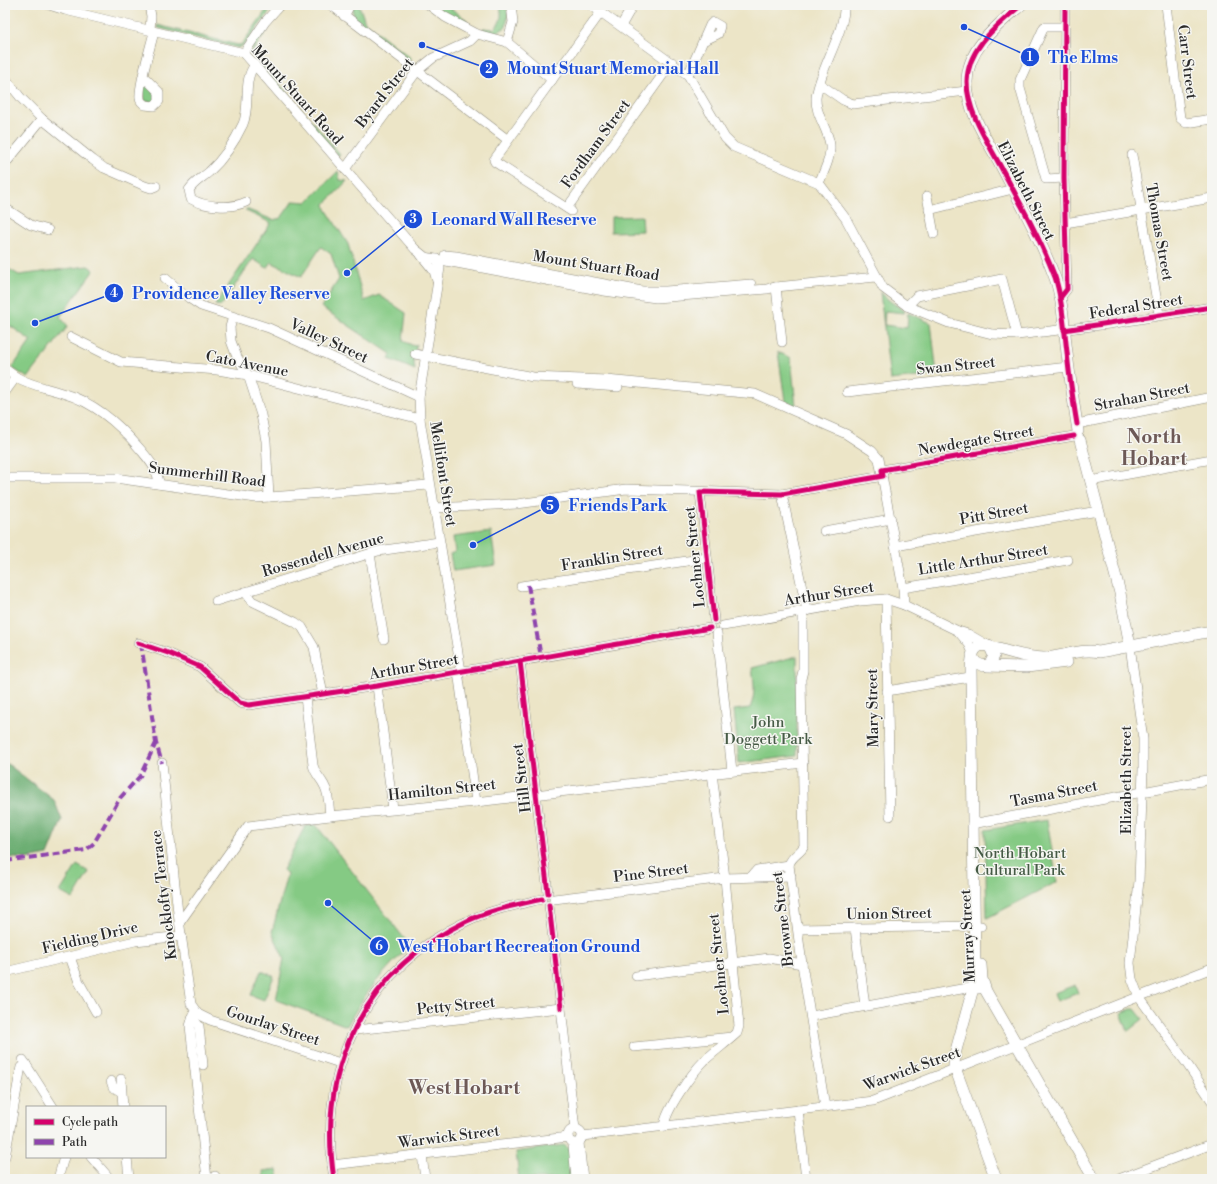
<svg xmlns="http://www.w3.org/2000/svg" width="1217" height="1184" font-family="'Libre Bodoni',serif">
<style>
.green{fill:#85ca84;stroke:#587a58}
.forest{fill:#6cae72;stroke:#4c6c4e}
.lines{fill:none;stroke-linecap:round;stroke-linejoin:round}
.minor-casing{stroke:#8c8879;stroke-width:10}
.major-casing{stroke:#8c8879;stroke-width:12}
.minor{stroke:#fff;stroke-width:9}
.major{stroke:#fff;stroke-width:11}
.quiet{stroke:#8e44ad;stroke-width:4;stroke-dasharray:8 4;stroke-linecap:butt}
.cycleway-casing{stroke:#f6f6f2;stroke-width:8}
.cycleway{stroke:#d6006c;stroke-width:5}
.labels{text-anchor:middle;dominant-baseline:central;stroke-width:3;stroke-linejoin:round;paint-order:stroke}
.street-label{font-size:15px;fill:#2b2b2b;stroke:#f6f6f2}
.park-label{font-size:15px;fill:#465b46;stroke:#f6f6f2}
.district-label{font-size:19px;font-weight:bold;fill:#6d5956;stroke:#f6f6f2}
.leader{fill:none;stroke:#1d4ed8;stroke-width:1.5}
.callout-dot{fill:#1d4ed8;stroke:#f6f6f2;stroke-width:1.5}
.mark-label{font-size:12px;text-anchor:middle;font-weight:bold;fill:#fff}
.callout-label{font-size:16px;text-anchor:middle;font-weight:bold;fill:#1d4ed8;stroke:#f6f6f2;stroke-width:3;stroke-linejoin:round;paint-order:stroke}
</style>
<rect width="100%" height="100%" fill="#f6f6f2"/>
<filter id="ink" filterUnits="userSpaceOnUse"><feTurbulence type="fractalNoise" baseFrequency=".025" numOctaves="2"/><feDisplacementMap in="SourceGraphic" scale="8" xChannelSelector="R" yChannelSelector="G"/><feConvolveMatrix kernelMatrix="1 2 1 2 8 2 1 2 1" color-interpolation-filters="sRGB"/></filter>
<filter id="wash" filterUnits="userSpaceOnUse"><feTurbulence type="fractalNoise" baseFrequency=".012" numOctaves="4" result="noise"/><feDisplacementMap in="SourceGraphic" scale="16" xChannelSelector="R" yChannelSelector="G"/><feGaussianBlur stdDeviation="0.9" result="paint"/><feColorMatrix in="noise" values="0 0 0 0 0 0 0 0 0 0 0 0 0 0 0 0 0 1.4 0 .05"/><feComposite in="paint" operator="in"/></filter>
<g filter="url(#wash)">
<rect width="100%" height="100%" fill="#ece5c7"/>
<g class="green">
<path d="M270 5H275L244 45 238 48 158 28 157 25 238 45 242 44Z"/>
<path d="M284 5H289L273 21 253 51 255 56 340 154 338 156 251 54C250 41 275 15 284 5Z"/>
<path d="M353 5H359L365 22 412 59 410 61 353 17Z"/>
<path d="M433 5H446L467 20 465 25Z"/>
<path d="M500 5H506L508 15 506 27 496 33 484 32 483 28 494 29C502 22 502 15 500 5Z"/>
<path d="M146 85 156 92 155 102 145 101 143 88Z"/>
<path d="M338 171 340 180 347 181 325 204 326 209 348 244 364 301 379 295 406 313 403 341 414 346 417 344 413 358 415 370 389 359 391 354 321 307 339 279 331 254 321 247 301 277 271 262 267 268 253 259 221 306 215 305 271 223 246 211V209L273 220 281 218 293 201 307 202Z"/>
<path d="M642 216 643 231 611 232V217Z"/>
<path d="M88 266 94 270 60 317 68 326 28 378 12 368 31 341 5 322V267L19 275Z"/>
<path d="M880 292 891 302 905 311 904 313 885 311 884 325 907 328 908 313 931 323 937 375 890 380Z"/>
<path d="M778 352 791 358 796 406 785 401Z"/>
<path d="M491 532 496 565 453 571 450 554 455 552 453 537Z"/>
<path d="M797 656V756L739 763 734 710 750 708C756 694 754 682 752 668Z"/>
<path d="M1047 820 1057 882 987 918 985 830Z"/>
<path d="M316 825 410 946C384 970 363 995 347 1026L276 1000 284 958 272 932 287 874 283 870 305 826Z"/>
<path d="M77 865 89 872 73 899 60 892Z"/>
<path d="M261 971 274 976 264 1000 251 995Z"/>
<path d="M1075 985 1078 993 1057 1001 1054 993Z"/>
<path d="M1131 1009H1135L1143 1019 1128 1031 1121 1013Z"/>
<path d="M563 1145 570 1149 572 1179H519L516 1152Z"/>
<path d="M277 1169 279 1179H264L263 1171Z"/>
</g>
<path class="forest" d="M5 762 54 800 62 820 48 855 26 859 5 857Z"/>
</g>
<g filter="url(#ink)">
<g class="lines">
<g class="minor-casing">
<g id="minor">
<path d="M49 5 65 10 244 53 415 249 425 257 604 291 656 298 767 289 776 287 876 277"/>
<path d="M149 5 151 16 150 30"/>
<path d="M331 5 508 140"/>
<path d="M429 5 445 17 477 34 507 42 552 80"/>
<path d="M591 5 688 75 725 138 734 147 819 183 846 219 883 288 907 306 949 323 992 334 1017 335 1109 324 1212 307"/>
<path d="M1166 5 1180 118 1186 123 1212 119"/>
<path d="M344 16 350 5"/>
<path d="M621 26 633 5"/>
<path d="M507 42 513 22 511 5"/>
<path d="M244 53 265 22 280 5"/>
<path d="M688 75 710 25 713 22 720 26 718 34 703 41"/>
<path d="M143 76 159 92V101L154 106 145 105C143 103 140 102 140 98 138 87 151 45 154 32"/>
<path d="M5 78 21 98 42 119 93 160 104 168 145 186 151 188 156 186"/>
<path d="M820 84 843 100 853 104 967 91"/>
<path d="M1132 155 1159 314"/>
<path d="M5 164 42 119"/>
<path d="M345 169 417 71 433 58 470 41 477 34"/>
<path d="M1064 178 1046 179 1020 88V80L1044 27H1064"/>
<path d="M819 183C824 171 831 158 830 145 828 128 815 115 816 98 819 70 846 31 844 5"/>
<path d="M927 196 934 234"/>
<path d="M246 202C231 209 205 207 191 199L189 190C194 182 202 178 209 172 223 159 235 141 243 124 251 106 242 80 255 65"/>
<path d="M5 208 31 225 48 230"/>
<path d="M567 208 672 62"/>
<path d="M929 210 1013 189"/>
<path d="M571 211 495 162 494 160 601 12"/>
<path d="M1065 223 1212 198"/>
<path d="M421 255 434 271 437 281"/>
<path d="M445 255 456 256 642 291H666L751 284"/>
<path d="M437 259 440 268 419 397 420 419 461 671"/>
<path d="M165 278 189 298 201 306 269 328 419 397"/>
<path d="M776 287 782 342"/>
<path d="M1060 298 1067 289 1064 178 1065 5"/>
<path d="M907 306 917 296 1002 279 1017 335"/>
<path d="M233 317 230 327 231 341 237 357 248 375 261 415 266 441 269 497"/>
<path d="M71 337 121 362 217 370 248 375 420 419"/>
<path d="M415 354 533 377 606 380 755 394 846 434 872 451 879 459 903 588 904 605"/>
<path d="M5 369 16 377"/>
<path d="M577 384 618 387"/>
<path d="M5 392 16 377C32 386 48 388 65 394 96 403 120 425 140 449 149 460 158 469 159 484"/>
<path d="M847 392 1068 367"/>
<path d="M1077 424 1212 397"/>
<path d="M882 470 1074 436"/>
<path d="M5 478H115L256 498 429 485"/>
<path d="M1090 481 1212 459"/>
<path d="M700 492 714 620"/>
<path d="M782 494 807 611"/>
<path d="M434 508 517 504 626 489 782 494 883 476"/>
<path d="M824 531 891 519"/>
<path d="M895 546 1098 511"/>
<path d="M370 554 384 639"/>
<path d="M521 586 707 558"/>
<path d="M903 588 1068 560"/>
<path d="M245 592 252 601 295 622 302 627 314 647 323 695"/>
<path d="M886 599 890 816"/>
<path d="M216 601 378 551 439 542"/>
<path d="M803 612V671L801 679 804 846C800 854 791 856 789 865L802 964 825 1107"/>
<path d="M723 626 860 601 886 599 904 605 958 631 968 634 987 645"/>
<path d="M958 631 969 644 973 653"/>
<path d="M717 633 732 771"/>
<path d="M138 643 168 653 200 667 240 703 249 705 377 686 710 628"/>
<path d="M1130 646 1143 739V769L1139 881 1130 963 1132 979 1139 997 1185 1061 1212 1101"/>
<path d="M520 661 548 893"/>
<path d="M458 671 476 802"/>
<path d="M377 686 393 809"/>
<path d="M887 691 970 677"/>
<path d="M305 697 313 765C315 774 320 777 324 785 329 793 329 806 330 816"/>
<path d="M162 763 178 913 191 1004 198 1014 193 1016 190 1026 207 1179"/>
<path d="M972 824 1212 779"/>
<path d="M752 876 757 870 789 865"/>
<path d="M554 899 725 878 791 876"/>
<path d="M549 905 575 1129"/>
<path d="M180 922 248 826 330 816 476 802 803 763"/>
<path d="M855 928 865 1006"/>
<path d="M798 929 981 926"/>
<path d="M70 957 79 982 96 1012"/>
<path d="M5 972 135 941 182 936"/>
<path d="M636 976 769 958 802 964"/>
<path d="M198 1014 210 1020 340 1063"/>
<path d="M811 1016 967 988 979 989"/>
<path d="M192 1018 199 1026 203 1065"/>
<path d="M355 1030 561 1008"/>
<path d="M634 1047 732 1037"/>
<path d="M23 1060 53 1107"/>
<path d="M121 1079 123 1107"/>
<path d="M111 1081 113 1087 120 1091"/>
<path d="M798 1110 806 1179"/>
<path d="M664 1126C666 1109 692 1073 704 1061 715 1051 726 1043 737 1033L739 1026 725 878 712 773"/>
<circle cx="575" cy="1136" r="7"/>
<path d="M583 1136 873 1101 1212 968"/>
<path d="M579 1143 583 1179"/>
<path d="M573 1145 576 1179"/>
<path d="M422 1155 425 1179"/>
<path d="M5 1157 20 1072 21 1067 26 1064"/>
<path d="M91 1157 110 1179"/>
<path d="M127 1157 129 1179"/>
<path d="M332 1165 568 1137"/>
<path d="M215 1176V1179"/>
<path d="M58 1179 64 1157"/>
<path d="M334 1179C317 1069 364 970 467 921 490 910 516 905 542 899"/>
<path d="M1119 1179 1212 1144"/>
</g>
</g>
<g class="major-casing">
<g id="major">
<path d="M1021 5C998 25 967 48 967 82 967 110 985 137 998 160 1018 199 1040 237 1055 278 1063 301 1064 328 1067 353 1070 379 1074 405 1078 431"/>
<path d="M1080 440 1120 593 1130 646"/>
<path d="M988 646C1006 651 1025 658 1044 658 1062 657 1081 648 1099 652L1212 631"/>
<path d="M972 655 975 662 983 666 990 664 994 656 990 647 984 645 979 646C971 651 972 660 971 669L975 970 974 985 955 1054 954 1065 996 1179"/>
<path d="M987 666 1027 667 1067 662"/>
<path d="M981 965 982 979 986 991 1094 1179"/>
</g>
</g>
<use href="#minor" class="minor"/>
<use href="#major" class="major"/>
<g class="quiet">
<path d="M528 585 541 657"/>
<path d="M141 643 156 743 162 763"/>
<path d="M5 861 86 850 94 843 120 798 140 776 156 743"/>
</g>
<g class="cycleway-casing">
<g id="cycleway">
<path d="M1021 5C998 25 967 48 967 82 967 113 989 144 1003 171 1022 206 1041 241 1055 277 1063 301 1064 328 1067 352 1069 376 1073 400 1077 424"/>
<path d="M1060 298 1067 289 1064 178 1065 5"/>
<path d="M1064 330 1212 307"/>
<path d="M714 620 700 492 782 494 883 476 882 470 1074 436"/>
<path d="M138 643 168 653 200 667 240 703 249 705 377 686 710 628"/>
<path d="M520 661 548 893"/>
<path d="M549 905 561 1008"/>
<path d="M334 1179C317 1069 364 970 467 921 490 910 516 905 542 899"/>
</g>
</g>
<use href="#cycleway" class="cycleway"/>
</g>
</g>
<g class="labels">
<g class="street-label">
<text transform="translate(1187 62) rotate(83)">Carr Street</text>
<text transform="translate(385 93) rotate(-52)">Byard Street</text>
<text transform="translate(297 95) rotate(48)">Mount Stuart Road</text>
<text transform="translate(596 144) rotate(-54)">Fordham Street</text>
<text transform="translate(1026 191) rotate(63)">Elizabeth Street</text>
<text transform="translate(1159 232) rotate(80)">Thomas Street</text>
<text transform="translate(596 266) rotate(9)">Mount Stuart Road</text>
<text transform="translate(1136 307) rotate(-9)">Federal Street</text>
<text transform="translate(329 341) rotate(25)">Valley Street</text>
<text transform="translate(247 364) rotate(11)">Cato Avenue</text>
<text transform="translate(956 366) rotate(-6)">Swan Street</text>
<text transform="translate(1142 397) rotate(-11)">Strahan Street</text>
<text transform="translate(976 441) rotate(-10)">Newdegate Street</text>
<text transform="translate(443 474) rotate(81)">Mellifont Street</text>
<text transform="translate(207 475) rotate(7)">Summerhill Road</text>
<text transform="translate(994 514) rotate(-10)">Pitt Street</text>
<text transform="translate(323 555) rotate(-16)">Rossendell Avenue</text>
<text transform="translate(695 557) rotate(-96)">Lochner Street</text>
<text transform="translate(612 558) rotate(-9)">Franklin Street</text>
<text transform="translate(983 560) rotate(-9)">Little Arthur Street</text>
<text transform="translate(829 594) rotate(-9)">Arthur Street</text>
<text transform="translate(414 667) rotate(-10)">Arthur Street</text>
<text transform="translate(873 708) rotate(-91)">Mary Street</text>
<text transform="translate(522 778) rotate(-97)">Hill Street</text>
<text transform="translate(1126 780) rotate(-90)">Elizabeth Street</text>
<text transform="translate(442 790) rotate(-6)">Hamilton Street</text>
<text transform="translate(1054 794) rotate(-11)">Tasma Street</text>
<text transform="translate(651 873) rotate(-7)">Pine Street</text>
<text transform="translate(164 895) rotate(-97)">Knocklofty Terrace</text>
<text transform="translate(889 914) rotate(-1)">Union Street</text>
<text transform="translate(783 919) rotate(-97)">Browne Street</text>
<text transform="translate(968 936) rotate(-93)">Murray Street</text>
<text transform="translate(90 938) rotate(-13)">Fielding Drive</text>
<text transform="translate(719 964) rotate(-96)">Lochner Street</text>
<text transform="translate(456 1006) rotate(-6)">Petty Street</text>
<text transform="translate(273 1026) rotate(18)">Gourlay Street</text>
<text transform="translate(912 1069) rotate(-20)">Warwick Street</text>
<text transform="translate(449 1137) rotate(-7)">Warwick Street</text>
</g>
<g class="park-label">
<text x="768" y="722">John<tspan x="768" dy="17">Doggett Park</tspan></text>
<text x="1020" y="853">North Hobart<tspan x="1020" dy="17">Cultural Park</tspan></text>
</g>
<g class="district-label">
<text x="1154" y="437">North<tspan x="1154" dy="22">Hobart</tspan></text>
<text x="464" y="1088">West Hobart</text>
</g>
</g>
<path class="leader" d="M964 27L1030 57M422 45L489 69M347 273L413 219M35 323L114 293M473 545L550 505M328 903L379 946"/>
<g class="callout-dot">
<circle cx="964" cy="27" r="4"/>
<circle cx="422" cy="45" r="4"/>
<circle cx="347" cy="273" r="4"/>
<circle cx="35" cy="323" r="4"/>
<circle cx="473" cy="545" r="4"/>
<circle cx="328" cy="903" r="4"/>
<circle cx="1030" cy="57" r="10"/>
<circle cx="489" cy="69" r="10"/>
<circle cx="413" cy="219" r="10"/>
<circle cx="114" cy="293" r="10"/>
<circle cx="550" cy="505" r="10"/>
<circle cx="379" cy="946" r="10"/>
</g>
<g class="mark-label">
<text x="1030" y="61">1</text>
<text x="489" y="73">2</text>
<text x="413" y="223">3</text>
<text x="114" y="297">4</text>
<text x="550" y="510">5</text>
<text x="379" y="950">6</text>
</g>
<g class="callout-label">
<text x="1083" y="63">The Elms</text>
<text x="613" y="74">Mount Stuart Memorial Hall</text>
<text x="514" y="225">Leonard Wall Reserve</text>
<text x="231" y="299">Providence Valley Reserve</text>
<text x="618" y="511">Friends Park</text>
<text x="519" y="952">West Hobart Recreation Ground</text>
</g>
<rect width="1217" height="1184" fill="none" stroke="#f6f6f2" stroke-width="20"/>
<rect x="26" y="1106" width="140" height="52" fill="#f6f6f2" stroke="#a5a5a2"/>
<rect x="34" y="1119" width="20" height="6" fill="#d6006c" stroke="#a5a5a2"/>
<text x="62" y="1126" font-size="12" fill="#2b2b2b">Cycle path</text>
<rect x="34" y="1139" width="20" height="6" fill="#8e44ad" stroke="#a5a5a2"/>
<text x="62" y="1146" font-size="12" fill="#2b2b2b">Path</text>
</svg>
